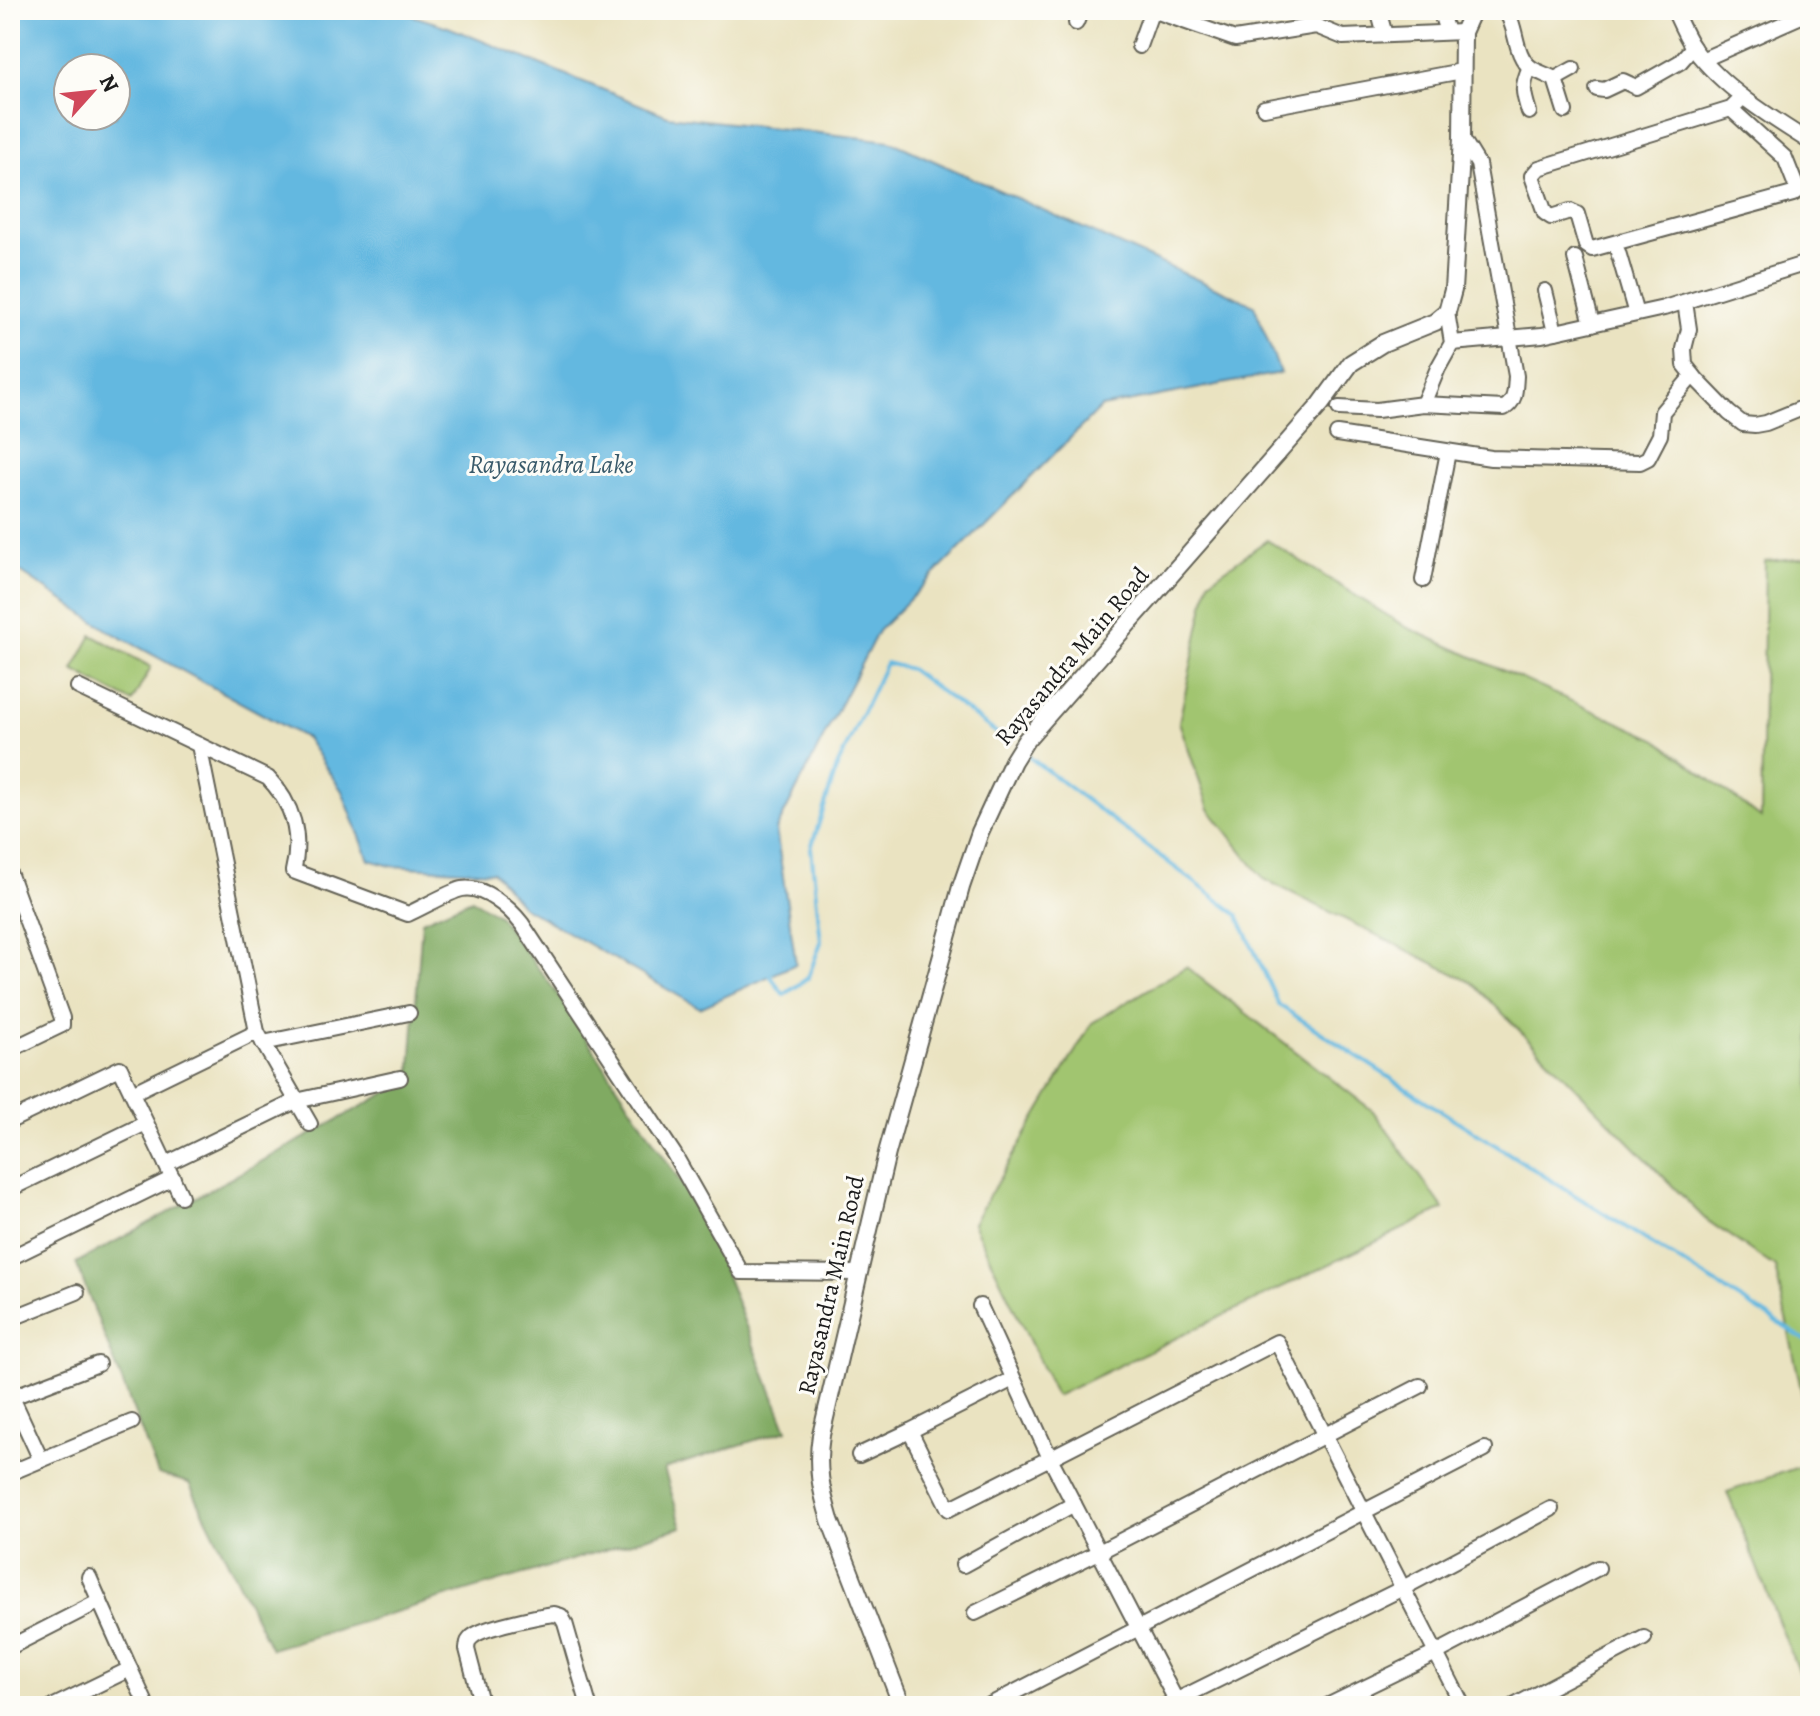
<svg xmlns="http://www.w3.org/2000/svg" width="1820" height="1716" font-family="Alegreya,serif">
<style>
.green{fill:#a1c56f;stroke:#5e7046;stroke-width:2}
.forest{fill:#80aa62;stroke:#4e633f;stroke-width:2}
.water{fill:#64b8e0;stroke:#406a7e;stroke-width:2;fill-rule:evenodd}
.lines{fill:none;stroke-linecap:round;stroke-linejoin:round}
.stream{stroke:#64b8e0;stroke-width:4}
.minor-casing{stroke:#646256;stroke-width:18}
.tertiary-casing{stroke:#646256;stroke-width:20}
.minor{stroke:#fff;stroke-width:14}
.tertiary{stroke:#fff;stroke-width:16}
.labels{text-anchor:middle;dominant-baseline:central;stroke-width:6;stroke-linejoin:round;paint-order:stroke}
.street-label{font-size:24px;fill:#1c1c1c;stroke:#fdfcf7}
.water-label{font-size:26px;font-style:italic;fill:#395a6a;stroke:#fdfcf7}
</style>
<rect width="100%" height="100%" fill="#fdfcf7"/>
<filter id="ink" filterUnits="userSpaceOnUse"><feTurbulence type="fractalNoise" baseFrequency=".0125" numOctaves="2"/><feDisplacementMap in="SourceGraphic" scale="16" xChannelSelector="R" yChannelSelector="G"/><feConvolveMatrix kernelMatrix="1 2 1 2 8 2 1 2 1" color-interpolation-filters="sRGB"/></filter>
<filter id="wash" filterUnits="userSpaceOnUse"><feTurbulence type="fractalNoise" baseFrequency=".006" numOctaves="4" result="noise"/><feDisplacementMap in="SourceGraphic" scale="32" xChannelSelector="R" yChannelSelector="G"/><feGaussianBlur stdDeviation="1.8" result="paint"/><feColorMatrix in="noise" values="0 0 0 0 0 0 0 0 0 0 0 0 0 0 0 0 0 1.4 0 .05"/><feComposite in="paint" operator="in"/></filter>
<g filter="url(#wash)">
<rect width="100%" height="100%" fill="#eae3c1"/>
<g class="green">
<path d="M1267 540 1406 627 1656 739 1761 818 1765 561 1810 557V1431L1775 1267 1705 1219 1473 983 1264 879 1209 809 1179 722 1209 581Z"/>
<path d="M92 635 151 667 132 702 73 670Z"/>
<path d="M1186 967 1373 1111 1444 1209 1056 1396 973 1223 1092 1023Z"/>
<path d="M1810 1463V1689L1806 1691 1727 1492Z"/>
</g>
<path class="forest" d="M472 899 499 916 556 992 685 1189 725 1273 787 1430 664 1469 682 1527 271 1649 189 1483 158 1474 76 1263 410 1080 422 921Z"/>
<path class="water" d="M10 10H395L448 27 668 116 890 141 1254 305 1280 373 1101 407 878 631 776 830 796 964 700 1008 522 906 493 872 391 866 369 860 342 791 306 738 109 631 10 565ZM68 68H116V116H68Z"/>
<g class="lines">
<g class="stream">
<path d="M1029 757 1238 915 1279 1005 1430 1104 1810 1343"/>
<path d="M767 971 784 995 808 978 821 942 811 848 837 767 886 663 910 669 1009 742"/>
</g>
</g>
</g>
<g filter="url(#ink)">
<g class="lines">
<g class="minor-casing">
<g id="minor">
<path d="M1378 10 1385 35"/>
<path d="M1440 10 1447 32"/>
<path d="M1505 10C1518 27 1513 54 1531 68 1538 72 1547 75 1555 79L1565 111"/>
<path d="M1674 10C1680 23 1686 37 1694 49 1722 87 1770 117 1810 142"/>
<path d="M1076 23 1081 10"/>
<path d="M1139 46 1152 10 1235 39 1316 26 1343 37 1463 32"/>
<path d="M1704 59 1810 12"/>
<path d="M1555 79 1573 69"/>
<path d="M1597 89 1604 90 1623 81 1636 87 1680 62 1693 47"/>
<path d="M1264 108 1462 71"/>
<path d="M1731 109 1785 158 1798 191 1793 194 1592 249 1586 245 1577 214 1570 211 1551 217 1545 213 1532 176 1539 168 1731 109 1743 97"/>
<path d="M1529 112C1523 93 1521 86 1530 67"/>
<path d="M1618 252 1636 314"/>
<path d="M1575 258 1592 324"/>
<path d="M1545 291 1555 332"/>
<path d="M1685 302 1689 329 1684 349 1685 365 1697 380 1729 413 1743 424 1755 425 1766 423 1810 405"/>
<path d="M1452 343 1542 335 1664 308 1810 262"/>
<path d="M1423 404 1438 368 1452 343 1447 312"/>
<path d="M1339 408 1377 410 1423 404 1504 408C1516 402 1515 389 1516 376L1478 164 1462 138"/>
<path d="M1337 434 1491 458 1640 462 1648 458 1660 435 1662 412 1693 375"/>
<path d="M1423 580 1448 452"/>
<path d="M78 687 268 778C293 804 302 836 293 871L408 914C420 909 451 891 462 889 483 885 510 908 522 924L674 1154 741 1272 859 1273"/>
<path d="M199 745 257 1032 310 1124"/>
<path d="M10 875 62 1018V1025L10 1050"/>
<path d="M263 1043 409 1013"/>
<path d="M132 1093 257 1032"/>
<path d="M10 1121 120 1068 181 1196"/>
<path d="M166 1164 296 1101 400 1078"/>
<path d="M10 1189 146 1123"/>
<path d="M10 1258 173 1178"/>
<path d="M10 1319 77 1292"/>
<path d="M10 1393 41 1460"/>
<path d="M10 1398 98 1364"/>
<path d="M910 1431 1013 1379"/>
<path d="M859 1455 910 1431 949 1509 1050 1458 980 1306"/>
<path d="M10 1473 132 1422"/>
<path d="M963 1565 1074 1504"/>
<path d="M89 1577 130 1669"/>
<path d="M975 1613 1099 1552 1420 1386"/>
<path d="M10 1647 100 1601"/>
<path d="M54 1706 130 1669 147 1706"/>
<path d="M482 1706 467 1649C468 1642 467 1642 472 1637 483 1627 539 1616 554 1614L561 1616 565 1623 589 1706"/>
<path d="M988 1706 1485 1449"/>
<path d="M1165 1706 1403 1588 1551 1509"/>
<path d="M1179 1706 1050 1458 1277 1342 1463 1706"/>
<path d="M1327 1706 1436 1653 1598 1568"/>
<path d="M1514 1706 1644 1638"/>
</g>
</g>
<g class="tertiary-casing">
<path id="tertiary" d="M902 1706 830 1520C821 1490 816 1467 821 1435L887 1153 961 887 980 832 1013 761 1026 740 1321 404 1351 363 1383 343 1435 322 1447 312 1453 290 1462 138 1463 32 1473 10"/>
</g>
<use href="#minor" class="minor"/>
<use href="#tertiary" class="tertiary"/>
</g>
</g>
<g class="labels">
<g class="street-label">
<text transform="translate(1072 656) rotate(-50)">Rayasandra Main Road</text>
<text transform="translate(831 1285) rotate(-77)">Rayasandra Main Road</text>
</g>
<g class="water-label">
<text x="551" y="464">Rayasandra Lake</text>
</g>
</g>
<rect width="1820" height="1716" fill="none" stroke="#fdfcf7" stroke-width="40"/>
<g transform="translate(92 92) rotate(63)"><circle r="38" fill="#fdfcf7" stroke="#a3a29f" stroke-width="2"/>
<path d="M0-6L14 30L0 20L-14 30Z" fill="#d1495b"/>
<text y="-12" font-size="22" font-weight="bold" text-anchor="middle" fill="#1c1c1c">N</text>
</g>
</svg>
